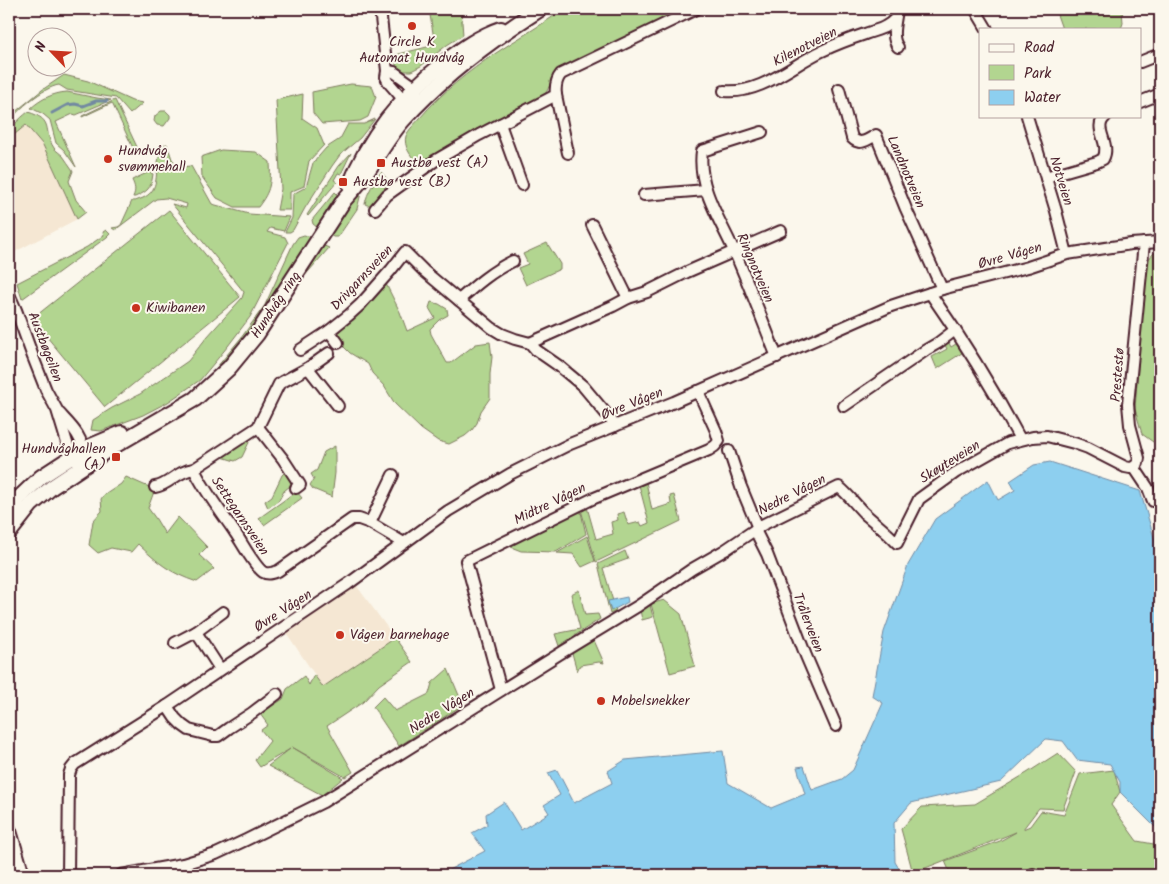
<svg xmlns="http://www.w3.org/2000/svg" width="1169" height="884" font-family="Kalam,sans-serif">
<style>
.built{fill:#f5e7d3}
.green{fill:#b2d590;stroke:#7e7a5e}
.water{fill:#8dcfef;stroke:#7289a1}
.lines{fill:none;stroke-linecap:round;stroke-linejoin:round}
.stream{stroke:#7289a1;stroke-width:3}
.minor-casing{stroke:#4a1f2b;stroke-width:14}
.secondary-casing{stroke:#4a1f2b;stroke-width:18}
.minor{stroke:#fbf7ec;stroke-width:10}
.secondary{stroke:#fbf7ec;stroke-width:14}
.poi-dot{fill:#c8321e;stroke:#fbf7ec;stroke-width:2}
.labels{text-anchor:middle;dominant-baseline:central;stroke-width:4;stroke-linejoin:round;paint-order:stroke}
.poi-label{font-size:14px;fill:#4a1f2b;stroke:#fbf7ec;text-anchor:start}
.street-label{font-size:14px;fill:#4a1f2b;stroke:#fbf7ec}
</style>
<rect width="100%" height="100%" fill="#fbf7ec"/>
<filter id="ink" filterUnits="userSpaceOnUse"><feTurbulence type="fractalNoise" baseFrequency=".02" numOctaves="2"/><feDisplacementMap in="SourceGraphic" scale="10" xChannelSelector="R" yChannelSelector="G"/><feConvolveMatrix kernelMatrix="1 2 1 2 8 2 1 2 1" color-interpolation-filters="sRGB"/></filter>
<g filter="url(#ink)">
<g class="built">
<path d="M26 125 43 145 77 219 9 255V139Z"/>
<path d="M356 585 395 638 323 687 285 631Z"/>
</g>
<g class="green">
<path d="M429 9H461L463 35 447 45 421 66 411 71H401L396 65 395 55 435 45Z"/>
<path d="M564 9H684L557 72C551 79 550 87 545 94L439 151 423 162 417 163C411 156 403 146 406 136 408 130 416 123 420 118 441 93 469 71 496 53 518 38 542 25 564 9Z"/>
<path d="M1055 9H1122L1123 23 1121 29H1062Z"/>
<path d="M64 75 88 81 132 101 143 103 130 114 116 98 67 90 59 85C44 87 17 110 9 122V117L42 90Z"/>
<path d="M351 84 372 86 376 97 368 117 360 121 322 124 313 113 312 92Z"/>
<path d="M67 92 97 98 111 100 76 115 73 114 56 122 76 167 64 150 56 143 50 120 43 114 31 108C41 99 53 93 67 92Z"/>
<path d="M303 94 302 118 317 128 324 145 309 161 304 186 290 192V210H277L281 189 276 100Z"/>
<path d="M115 100 137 147 133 148 112 103 82 117V116Z"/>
<path d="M161 111H166L170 115V118L164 126 157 125 154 121 155 116Z"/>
<path d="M28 112C55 120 42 130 54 148 56 151 60 153 63 156 66 160 69 165 72 169L73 171 69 181 76 200 86 212 77 219 43 145 26 125 9 139C9 128 19 119 28 112Z"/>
<path d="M375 119 360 138 340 155 332 166 305 208 293 230 290 232H285L292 218 293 194 306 187 313 163 326 148 340 139 348 124H364Z"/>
<path d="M167 144 172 159 179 167 191 166 212 204 249 214 290 217 284 231 270 228 267 232 285 237 288 243 250 317 228 346 200 380 168 402 143 415 101 431 91 430 93 420 112 408 140 394 188 361 207 337 242 298 244 292 172 204 186 208 187 204 166 198 156 199 115 230 112 228 118 227 121 225 132 201C136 201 138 200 143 198 156 192 156 181 157 168 158 161 160 151 163 145Z"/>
<path d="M221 150 256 152 270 162C271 183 271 190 258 207H235L217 198 202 177 201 157Z"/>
<path d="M351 153 341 174 338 173 334 180 337 182 308 216 307 215 339 166Z"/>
<path d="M149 172 153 174C151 189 148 191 135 197H133C136 190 135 187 132 180Z"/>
<path d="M381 172 387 179V185L370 205H367L365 204C367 192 374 183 381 172Z"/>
<path d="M335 192 337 194 331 208 318 228 313 224 312 220Z"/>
<path d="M361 193 357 209 338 237H333L330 235 344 212Z"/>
<path d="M169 210 240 297 105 407 32 319Z"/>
<path d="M106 230 110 234 107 237 22 299 17 283 87 247 104 235 103 232Z"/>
<path d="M304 235 308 236 312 238 250 334 230 359 207 379 241 338 265 305 293 244 298 237Z"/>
<path d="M547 243 560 264V269L526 285 518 268 528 264 523 254Z"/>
<path d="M322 245 329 248 295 287Z"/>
<path d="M1160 252V447L1142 434 1135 409 1146 262 1154 253Z"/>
<path d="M385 282 400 312 407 331 435 318 429 308 431 302 439 304 447 309 448 315 439 320 430 329 431 334 447 363H451L476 344 490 342 492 357 490 374V398L481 411 477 423 472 430 465 436 449 444 438 441 421 429 395 404 384 386 372 373 368 364 350 353 344 347 339 334 340 330 343 325Z"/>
<path d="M948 341 951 347 959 342 965 351 937 369 932 357 947 349 944 343Z"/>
<path d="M253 434 242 457 235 461 222 457 221 454Z"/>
<path d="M335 446V473L332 497 313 489 310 485 314 479 311 474 317 470 324 452Z"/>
<path d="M286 471 291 481 290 486 284 491 279 500 268 508 265 501 272 496 282 475Z"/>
<path d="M126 477 144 485 155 489 148 508 156 519 165 534 178 517 207 547 199 555 214 569 197 582C170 573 158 563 138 544L131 552 111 548 98 553 89 545 93 521 102 511 101 499 103 496 121 484Z"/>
<path d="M646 482 652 510 671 504 670 496 674 495 681 521 596 562 581 510 587 507 596 539 613 534 611 522 618 520 617 514 624 512 628 525 640 522 642 526 649 523 639 485Z"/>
<path d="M296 491 297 492 302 498 264 525 259 518 283 501Z"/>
<path d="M580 508 586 534 556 552 521 551 511 547 507 544Z"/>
<path d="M587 536 595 561 582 567 573 554 557 553Z"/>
<path d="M625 551 628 559 603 568 616 611 610 614 598 564Z"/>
<path d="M579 590 585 615 598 614 600 619 559 646 555 634 580 629 571 594Z"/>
<path d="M664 600 681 614 695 666 670 673 651 604Z"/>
<path d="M650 605 653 617 642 620 640 610Z"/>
<path d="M395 638 412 662 379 685 363 702 327 726 353 772 345 777 292 747 343 778 322 795 268 766 290 749 260 767 255 760 270 741 261 730 268 725 260 714 283 699 287 689 304 676 309 685 314 675 323 687Z"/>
<path d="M593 638 604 663 599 662 580 665 577 671 572 653Z"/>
<path d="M448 669 463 705 399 746 373 707 383 697 395 711 429 694 432 683Z"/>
<path d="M1058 753 1076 772 1063 809 1039 808 1023 829 1030 826 1041 811 1064 815 1080 774 1114 770 1120 792 1111 805 1137 841 1159 845 1154 875H1078L999 873 986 875H951L945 861 1000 841 1016 832 913 873 901 829 922 807 975 804 1027 773Z"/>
</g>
<g class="water">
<path d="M1050 462 1140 491 1156 544H1160V831L1158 830 1120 792V782L1110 764 1077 760 1063 741 1046 739 1001 782 911 803 894 823 895 862 903 875H439L485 851 472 833 487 825 486 814 504 802 521 830 549 813 544 805 560 795 548 773 557 770 574 803 612 783 608 771 625 760 723 751 728 783 771 808 805 794 797 767 804 766 812 790 842 779 853 770 883 703 872 696 884 632 908 565 935 519 988 480 998 500 1015 490 1010 481 1034 465Z"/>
<path d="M627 597 628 602 611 611 608 601Z"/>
</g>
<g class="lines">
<path class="stream" d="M52 113 67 105 75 104 83 106 96 101H107"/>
<g class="minor-casing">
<g id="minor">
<path d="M380 9 387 71"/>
<path d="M897 9C896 21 890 37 898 47"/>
<path d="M975 9 987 29"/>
<path d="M1140 62 1160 54"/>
<path d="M387 71 394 72 415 87 419 104 403 99 389 83 386 77Z"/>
<path d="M839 89 852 138C860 146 867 140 876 135L906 209 942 289"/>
<path d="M724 91C760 95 792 65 822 51 836 44 850 39 865 34 872 31 880 30 886 26 890 24 893 21 895 19"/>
<path d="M556 95 568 153"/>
<path d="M1140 102 1160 94"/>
<path d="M1027 116 1056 211 1067 254"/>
<path d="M500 124 522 185"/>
<path d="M762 132 702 151C697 187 721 221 735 253 750 287 763 322 777 357"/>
<path d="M1046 178 1052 175 1097 162 1103 159C1112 143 1091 128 1106 116"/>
<path d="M644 195 706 190"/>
<path d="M375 209 387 195 436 160 479 135 556 95C555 87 556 80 561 74L696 9"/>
<path d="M592 225 628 298"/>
<path d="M1144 243 1128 404 1130 425 1139 458 1138 463 1134 467 1148 488 1153 501"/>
<path d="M930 293C963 340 993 389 1020 439"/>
<path d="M9 294 16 310 33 357 46 390 57 410 71 456 82 467"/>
<path d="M459 300C476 285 492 271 513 261"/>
<path d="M329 331 338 343"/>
<path d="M530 343 613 306 628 298 647 292 687 272 781 231"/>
<path d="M300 350 329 331 349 315 360 305 391 270 405 252 424 271 492 328 502 334 515 339 530 343 536 350 559 366 583 386 608 416 615 426"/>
<path d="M308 368 338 406"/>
<path d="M844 406 926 350 938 343 955 330"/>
<path d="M59 413C70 425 84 437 83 455"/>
<path d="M258 427 283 459 300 485 296 488"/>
<path d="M729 451 741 487 758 528"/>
<path d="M194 469C205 492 222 513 236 534 242 543 255 567 263 572 268 575 273 573 278 571L352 519H359L370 523"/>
<path d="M393 475 370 523 404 543"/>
<path d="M155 487C170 485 176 471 194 469L258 427 279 384 282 382 308 368 329 353"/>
<path d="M755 530 767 554 806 656 836 726"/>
<path d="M196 632 220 669"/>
<path d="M175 643 196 632 223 612"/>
<path d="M501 690 466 561 592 499 709 450 715 446 719 441 716 431 698 391"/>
<path d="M167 706 175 718 182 725 189 730 213 736H218L229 728 252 713 277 694"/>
<path d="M1033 874 1034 875"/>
<path d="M68 875 69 775 71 769 75 764 167 706 348 584 448 511 510 474 570 444 674 402 891 306 942 289 1028 267 1067 254 1131 244 1160 242"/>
<path d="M121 875 183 864 216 854 246 840 323 802 564 651 638 606 692 569 725 550 762 525 839 487C848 494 855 504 864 513 875 523 887 532 897 543L919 499 955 473 1008 443 1033 437 1047 436 1074 443 1088 448 1125 467 1130 468 1134 467"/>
</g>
</g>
<g class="secondary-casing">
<g id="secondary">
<path d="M350 185C369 136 404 94 445 62 462 49 480 36 501 29"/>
<path d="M9 513 20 497 41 477 84 449 122 433"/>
<path d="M9 533 31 505 52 487 109 449 195 399 229 368 257 334 344 200C350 193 356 187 361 180 376 160 387 138 403 120 442 77 492 39 540 9"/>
<path d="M9 831 22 875"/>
</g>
</g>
<use href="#minor" class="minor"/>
<use href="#secondary" class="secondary"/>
</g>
</g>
<g class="poi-dot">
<circle cx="412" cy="26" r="5"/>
<circle cx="108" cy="159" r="5"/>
<rect x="376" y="158" width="10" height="10" rx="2.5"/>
<rect x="338" y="177" width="10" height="10" rx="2.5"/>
<circle cx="136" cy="308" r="5"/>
<rect x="111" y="452" width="10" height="10" rx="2.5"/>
<circle cx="340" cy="635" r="5"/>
<circle cx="601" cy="701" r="5"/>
</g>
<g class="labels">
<g class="poi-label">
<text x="412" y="42" text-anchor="middle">Circle K<tspan x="412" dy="16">Automat Hundvåg</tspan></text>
<text x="118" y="151">Hundvåg<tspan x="118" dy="16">svømmehall</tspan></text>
<text x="391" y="163">Austbø vest (A)</text>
<text x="353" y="182">Austbø vest (B)</text>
<text x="146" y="308">Kiwibanen</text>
<text x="106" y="449" text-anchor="end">Hundvåghallen<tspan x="106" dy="16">(A)</tspan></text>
<text x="350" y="635">Vågen barnehage</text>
<text x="611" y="701">Mobelsnekker</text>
</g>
<g class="street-label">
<text transform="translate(805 47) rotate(-27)">Kilenotveien</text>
<text transform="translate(906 172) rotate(67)">Landnotveien</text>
<text transform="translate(1061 181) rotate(73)">Notveien</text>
<text transform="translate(1010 256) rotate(-16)">Øvre Vågen</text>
<text transform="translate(755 268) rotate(67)">Ringnotveien</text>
<text transform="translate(362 278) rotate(-47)">Drivgarnsveien</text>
<text transform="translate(276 305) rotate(-56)">Hundvåg ring</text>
<text transform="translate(45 347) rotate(69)">Austbøgeilen</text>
<text transform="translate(1118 375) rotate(-86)">Prestestø</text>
<text transform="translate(632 404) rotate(-22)">Øvre Vågen</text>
<text transform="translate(950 462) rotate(-32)">Skøyteveien</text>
<text transform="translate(792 495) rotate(-27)">Nedre Vågen</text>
<text transform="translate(550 504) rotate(-26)">Midtre Vågen</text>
<text transform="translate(240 516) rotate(56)">Settegarnsveien</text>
<text transform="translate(283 611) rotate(-33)">Øvre Vågen</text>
<text transform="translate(808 623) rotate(69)">Trålerveien</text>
<text transform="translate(442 711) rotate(-32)">Nedre Vågen</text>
</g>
</g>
<rect width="1169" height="884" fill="none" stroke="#fbf7ec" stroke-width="30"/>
<rect x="15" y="15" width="1139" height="854" fill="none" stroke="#4a1f2b" stroke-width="2" filter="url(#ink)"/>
<rect x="979" y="28" width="162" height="90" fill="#fbf7ec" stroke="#b4a19f"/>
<rect x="989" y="44" width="25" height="8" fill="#fbf7ec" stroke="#b4a19f"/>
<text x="1024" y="52" font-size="15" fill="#4a1f2b">Road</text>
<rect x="989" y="65" width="25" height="15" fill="#b2d590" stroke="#b4a19f"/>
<text x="1024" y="78" font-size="15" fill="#4a1f2b">Park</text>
<rect x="989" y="90" width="25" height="15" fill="#8dcfef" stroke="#b4a19f"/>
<text x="1024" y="102" font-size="15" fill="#4a1f2b">Water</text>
<g transform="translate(52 52) rotate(295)"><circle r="24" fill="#fbf7ec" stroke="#b4a19f"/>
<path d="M0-4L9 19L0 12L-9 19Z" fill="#c8321e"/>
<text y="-8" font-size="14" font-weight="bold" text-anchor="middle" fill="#4a1f2b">N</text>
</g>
</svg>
